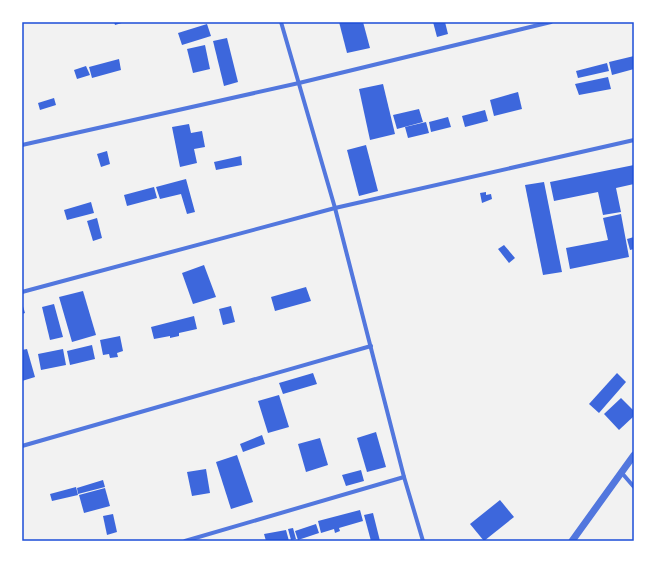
<svg xmlns="http://www.w3.org/2000/svg" width="656" height="563" font-family="'Archivo Narrow',sans-serif">
<style>
.building{fill:#3d67dc}
.lines{fill:none;stroke-linecap:round;stroke-linejoin:round}
.minor{stroke:#5277de;stroke-width:4}
.tertiary{stroke:#5277de;stroke-width:7}
.neatline{fill:none;stroke:#1d4ed8;stroke-width:1.5}
</style>
<rect width="100%" height="100%" fill="#f2f2f2"/>
<g class="building">
<path d="M114 22H125L115 25Z"/>
<path d="M339 22H363L370 48 347 53Z"/>
<path d="M433 22H445L448 34 437 37Z"/>
<path d="M207 24 211 36 182 45 178 33Z"/>
<path d="M227 38 238 82 224 86 213 41Z"/>
<path d="M205 45 210 69 193 73 187 49Z"/>
<path d="M634 56V69L612 75 609 62Z"/>
<path d="M119 59 121 70 92 78 89 67Z"/>
<path d="M607 63 609 71 578 78 576 71Z"/>
<path d="M86 66 90 75 77 79 74 70Z"/>
<path d="M608 77 611 89 579 95 575 84Z"/>
<path d="M383 84 395 134 370 140 359 89Z"/>
<path d="M518 92 522 109 494 116 490 100Z"/>
<path d="M54 98 56 105 40 110 38 103Z"/>
<path d="M419 109 423 122 397 129 393 115Z"/>
<path d="M485 110 488 121 465 127 462 116Z"/>
<path d="M448 117 451 127 431 132 429 122Z"/>
<path d="M426 122 429 133 408 138 405 127Z"/>
<path d="M189 124 191 133 202 131 205 147 194 149 197 163 180 167 172 127Z"/>
<path d="M366 145 378 191 359 196 347 150Z"/>
<path d="M107 151 110 164 101 167 97 154Z"/>
<path d="M241 156 242 165 216 170 214 162Z"/>
<path d="M634 165V184L616 188 621 212 603 215 598 192 554 201 550 182Z"/>
<path d="M186 179 195 212 187 214 181 194 160 199 156 187Z"/>
<path d="M544 182 562 272 543 275 525 185Z"/>
<path d="M154 187 157 198 127 206 124 195Z"/>
<path d="M486 192V195L491 194 492 199 482 203 480 193Z"/>
<path d="M91 202 94 213 67 220 64 210Z"/>
<path d="M621 214 629 257 570 269 566 248 608 240 603 218Z"/>
<path d="M97 218 102 238 93 241 87 221Z"/>
<path d="M634 237V249L630 250 627 239Z"/>
<path d="M504 245 515 258 509 263 498 249Z"/>
<path d="M204 265 216 297 193 304 182 273Z"/>
<path d="M306 287 311 301 275 311 271 297Z"/>
<path d="M83 291 96 335 72 342 59 297Z"/>
<path d="M22 303 25 313 22 314Z"/>
<path d="M54 304 63 337 50 340 42 307Z"/>
<path d="M231 306 235 322 223 325 219 309Z"/>
<path d="M194 316 197 329 179 333V336L170 338V336L154 339 151 327Z"/>
<path d="M120 336 123 351 117 353 118 357 110 358 109 354 103 355 100 340Z"/>
<path d="M92 345 95 359 70 365 67 351Z"/>
<path d="M27 349 35 377 22 381V350Z"/>
<path d="M63 349 66 365 41 370 38 354Z"/>
<path d="M313 373 317 384 283 394 279 383Z"/>
<path d="M617 373 626 382 599 413 589 404Z"/>
<path d="M279 395 289 427 268 433 258 401Z"/>
<path d="M621 398 634 411V416L619 430 604 414Z"/>
<path d="M376 432 386 467 367 472 357 438Z"/>
<path d="M262 435 265 444 243 452 240 444Z"/>
<path d="M320 438 328 465 306 472 298 444Z"/>
<path d="M237 455 253 502 231 509 216 462Z"/>
<path d="M206 469 210 493 192 496 187 472Z"/>
<path d="M361 470 364 481 346 486 342 475Z"/>
<path d="M103 480 105 487 78 494 77 488Z"/>
<path d="M76 487 78 495 52 501 50 494Z"/>
<path d="M105 488 110 506 84 513 79 495Z"/>
<path d="M500 500 514 517 484 541 470 524Z"/>
<path d="M360 510 363 521 339 528 340 531 335 533 334 529 321 533 318 521Z"/>
<path d="M373 513 380 541H371L364 515Z"/>
<path d="M113 514 117 532 107 535 103 516Z"/>
<path d="M316 524 319 533 298 540 295 531Z"/>
<path d="M293 528 296 539 291 540 288 529Z"/>
<path d="M286 530 289 541H266L264 534Z"/>
</g>
<g class="lines">
<g class="minor">
<path d="M281 22 335 208 404 477 423 541"/>
<path d="M22 145 299 83 551 22"/>
<path d="M22 292 335 208 634 140"/>
<path d="M22 446 371 346"/>
<path d="M621 472 634 487"/>
<path d="M185 541 404 477"/>
</g>
<path class="tertiary" d="M572 541 634 455"/>
</g>
<rect width="656" height="563" fill="none" stroke="#ffffff" stroke-width="46"/>
<rect x="23" y="23" width="610" height="517" class="neatline"/>
</svg>
